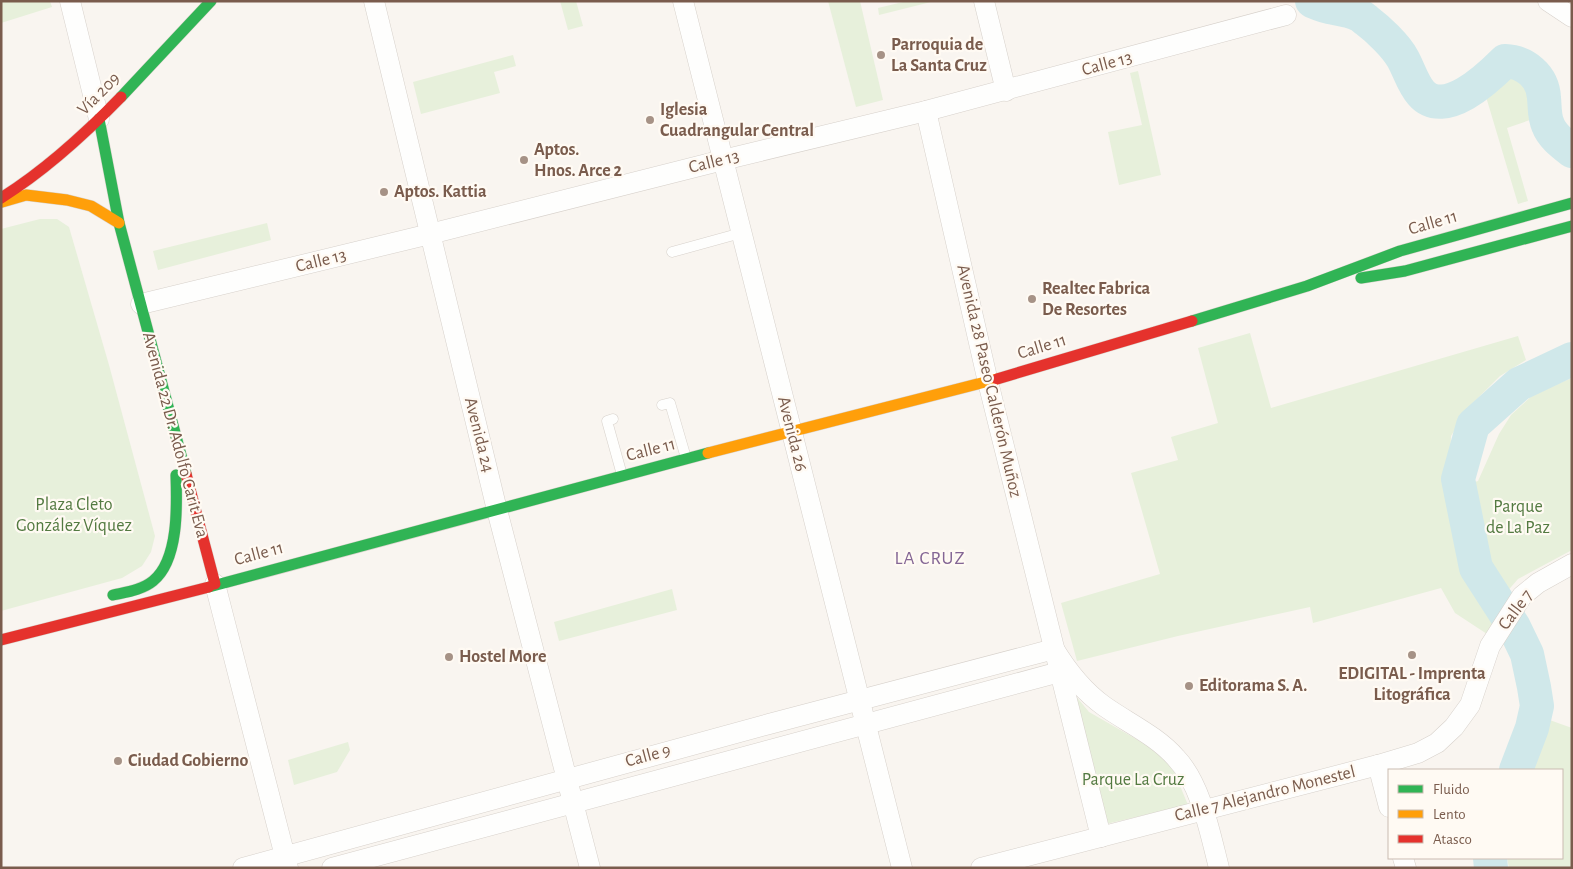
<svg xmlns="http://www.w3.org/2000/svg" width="1573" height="869" font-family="'Alegreya Sans',sans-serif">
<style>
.green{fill:#e7f0db}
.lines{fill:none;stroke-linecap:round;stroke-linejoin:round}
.river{stroke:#d0e8ea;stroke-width:34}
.lane-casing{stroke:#d7d1cb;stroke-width:11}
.street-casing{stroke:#d7d1cb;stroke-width:21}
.fast-casing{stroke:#d9d2cb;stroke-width:12}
.slow-casing{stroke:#d9d2cb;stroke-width:12}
.jam-casing{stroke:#d9d2cb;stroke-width:12}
.lane{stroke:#fefefd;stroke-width:10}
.street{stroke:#fefefd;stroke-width:20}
.fast{stroke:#30b455;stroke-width:11}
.slow{stroke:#ff9f0a;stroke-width:11}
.jam{stroke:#e5322d;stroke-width:11}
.poi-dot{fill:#a69286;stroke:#fffaf3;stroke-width:2}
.labels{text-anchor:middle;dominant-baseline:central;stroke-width:4.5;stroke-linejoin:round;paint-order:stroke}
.poi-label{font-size:18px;font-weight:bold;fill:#7a5c4d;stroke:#fffaf3;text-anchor:start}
.street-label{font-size:18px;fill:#7a5c4d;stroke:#fffaf3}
.park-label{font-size:18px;fill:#537a41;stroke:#fffaf3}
.neighbourhood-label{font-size:19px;letter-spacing:1px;fill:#846695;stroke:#fffaf3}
</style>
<rect width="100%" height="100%" fill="#f9f5f0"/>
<g class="green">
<path d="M1 1H50L52 7 1 23Z"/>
<path d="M560 1H576L583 26 568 30Z"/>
<path d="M828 1H860L883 100 856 107Z"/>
<path d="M907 1H935L879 15 878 8Z"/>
<path d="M513 55 516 66 494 72 500 93 421 114 413 82Z"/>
<path d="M1512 70 1530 81V120L1507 128 1528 201 1518 204 1484 90Z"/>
<path d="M1138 71 1161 175 1119 185 1108 132 1142 125 1130 73Z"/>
<path d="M40 219H57L69 227 109 365 155 536 151 552 142 566 122 578 1 611V229Z"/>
<path d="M267 223 271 240 158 270 153 251Z"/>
<path d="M1250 333 1271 408 1518 336 1526 360 1500 376 1469 407 1451 436 1449 489 1478 481 1499 434 1511 415 1535 393 1572 378V550L1518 579 1505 594 1491 576 1484 563 1467 568C1473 586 1484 600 1497 614L1487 634 1455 613 1441 588 1313 623 1310 607 1178 636 1077 661 1061 603 1160 574 1131 473 1178 460 1171 437 1218 423 1198 348Z"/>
<path d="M672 589 677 610 559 641 554 622Z"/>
<path d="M1070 689 1089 712 1157 751 1173 769 1188 805 1106 824Z"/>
<path d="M1544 718 1572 728V868H1509L1507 858H1562V770H1531Z"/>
<path d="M348 742 350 750 337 772 294 785 288 760Z"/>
</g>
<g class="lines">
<g class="river">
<path d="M1312 1C1319 4 1327 7 1334 8 1346 11 1356 11 1366 20 1378 29 1396 46 1403 59 1409 70 1413 84 1421 93 1444 120 1488 78 1505 61 1525 62 1543 76 1544 98 1545 107 1544 116 1548 125 1552 136 1563 144 1572 151"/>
<path d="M1516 770 1532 728 1537 706 1534 687 1527 654 1514 627 1476 568 1458 479 1473 425 1519 384 1572 359"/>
<path d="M1490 858 1491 868"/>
</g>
<g class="lane-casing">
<g id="lane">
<path d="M672 252 741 233"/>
<path d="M662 405 670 403 686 458"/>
<path d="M613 419 607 421 622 475"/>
</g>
</g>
<g class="street-casing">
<g id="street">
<path d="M70 1 99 119"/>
<path d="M374 1 497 510 590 868"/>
<path d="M683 1 902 868"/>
<path d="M984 1 1006 91"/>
<path d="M1548 1 1572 17"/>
<path d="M926 111 988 382 1101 837"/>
<path d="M141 304 430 234 723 160 926 111 1286 15"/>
<path d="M215 584 288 868"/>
<path d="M1378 765 1389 807"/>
<path d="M1403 858 1406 868"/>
<path d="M243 868 769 724 1054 649C1068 672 1083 691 1104 706 1128 723 1157 736 1176 758 1201 784 1210 833 1219 868"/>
<path d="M332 868 1067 670"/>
<path d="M981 868 1378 765 1418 753 1437 743 1454 727 1470 705 1490 646 1522 596 1538 583 1572 564"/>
</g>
</g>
<g class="fast-casing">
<g id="fast">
<path d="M121 97 211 1"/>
<path d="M99 119 119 223 186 474"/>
<path d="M1361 278 1405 271 1572 226"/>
<path d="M1192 321 1307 286 1400 251 1572 203"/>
<path d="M209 587 708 453"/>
<path d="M113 595C126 592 142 590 153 581 179 560 177 505 176 475"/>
</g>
</g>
<g class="slow-casing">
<g id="slow">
<path d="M2 202 26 195 67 200 91 206 119 223"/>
<path d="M708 453 997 379"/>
</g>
</g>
<g class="jam-casing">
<g id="jam">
<path d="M1 198C46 170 84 135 121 97"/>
<path d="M997 379 1192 321"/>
<path d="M186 474 215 584"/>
<path d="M1 640 209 587"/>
</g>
</g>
<use href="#lane" class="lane"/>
<use href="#street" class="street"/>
<use href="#fast" class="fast"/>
<use href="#slow" class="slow"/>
<use href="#jam" class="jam"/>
</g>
<g class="poi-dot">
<circle cx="881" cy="55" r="5"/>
<circle cx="650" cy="120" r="5"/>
<circle cx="524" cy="160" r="5"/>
<circle cx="384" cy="192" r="5"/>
<circle cx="1032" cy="299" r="5"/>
<circle cx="1412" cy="655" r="5"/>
<circle cx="449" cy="657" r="5"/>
<circle cx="1189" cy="686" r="5"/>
<circle cx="118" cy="761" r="5"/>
</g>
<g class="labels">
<g class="poi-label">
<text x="891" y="45">Parroquia de<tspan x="891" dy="21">La Santa Cruz</tspan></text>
<text x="660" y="110">Iglesia<tspan x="660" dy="21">Cuadrangular Central</tspan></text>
<text x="534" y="150">Aptos.<tspan x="534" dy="21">Hnos. Arce 2</tspan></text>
<text x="394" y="192">Aptos. Kattia</text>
<text x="1042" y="289">Realtec Fabrica<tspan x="1042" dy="21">De Resortes</tspan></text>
<text x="459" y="657">Hostel More</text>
<text x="1412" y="674" text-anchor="middle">EDIGITAL - Imprenta<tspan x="1412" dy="21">Litográfica</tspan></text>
<text x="1199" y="686">Editorama S. A.</text>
<text x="128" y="761">Ciudad Gobierno</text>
</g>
<g class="street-label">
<text transform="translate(1107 64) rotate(-15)">Calle 13</text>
<text transform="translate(99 94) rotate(-45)">Vía 209</text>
<text transform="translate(714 162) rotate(-14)">Calle 13</text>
<text transform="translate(1433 223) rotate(-16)">Calle 11</text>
<text transform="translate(321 261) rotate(-14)">Calle 13</text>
<text transform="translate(1042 347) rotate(-17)">Calle 11</text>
<text transform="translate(989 381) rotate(77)">Avenida 28 Paseo Calderón Muñoz</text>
<text transform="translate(792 434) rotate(76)">Avenida 26</text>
<text transform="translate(175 435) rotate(75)">Avenida 22 Dr. Adolfo Carit Eva</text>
<text transform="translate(479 435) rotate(76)">Avenida 24</text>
<text transform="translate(651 450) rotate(-14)">Calle 11</text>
<text transform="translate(259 554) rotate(-15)">Calle 11</text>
<text transform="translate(1516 610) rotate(-53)">Calle 7</text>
<text transform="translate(648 756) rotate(-15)">Calle 9</text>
<text transform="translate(1265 794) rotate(-14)">Calle 7 Alejandro Monestel</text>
</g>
<g class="park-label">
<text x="74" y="505">Plaza Cleto<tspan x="74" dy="21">González Víquez</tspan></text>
<text x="1518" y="507">Parque<tspan x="1518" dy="21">de La Paz</tspan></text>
<text x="1133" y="780">Parque La Cruz</text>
</g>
<g class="neighbourhood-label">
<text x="930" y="558">LA CRUZ</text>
</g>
</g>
<rect width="1573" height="869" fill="none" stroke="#7a5c4d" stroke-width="5"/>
<rect x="1388" y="769" width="175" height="90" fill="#fffaf3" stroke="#cabbb1"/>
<rect x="1398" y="785" width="25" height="8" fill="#30b455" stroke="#cabbb1"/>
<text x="1433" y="794" font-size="15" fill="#7a5c4d">Fluido</text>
<rect x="1398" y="810" width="25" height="8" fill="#ff9f0a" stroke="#cabbb1"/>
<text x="1433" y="819" font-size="15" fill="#7a5c4d">Lento</text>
<rect x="1398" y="835" width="25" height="8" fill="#e5322d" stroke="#cabbb1"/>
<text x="1433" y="844" font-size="15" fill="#7a5c4d">Atasco</text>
</svg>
